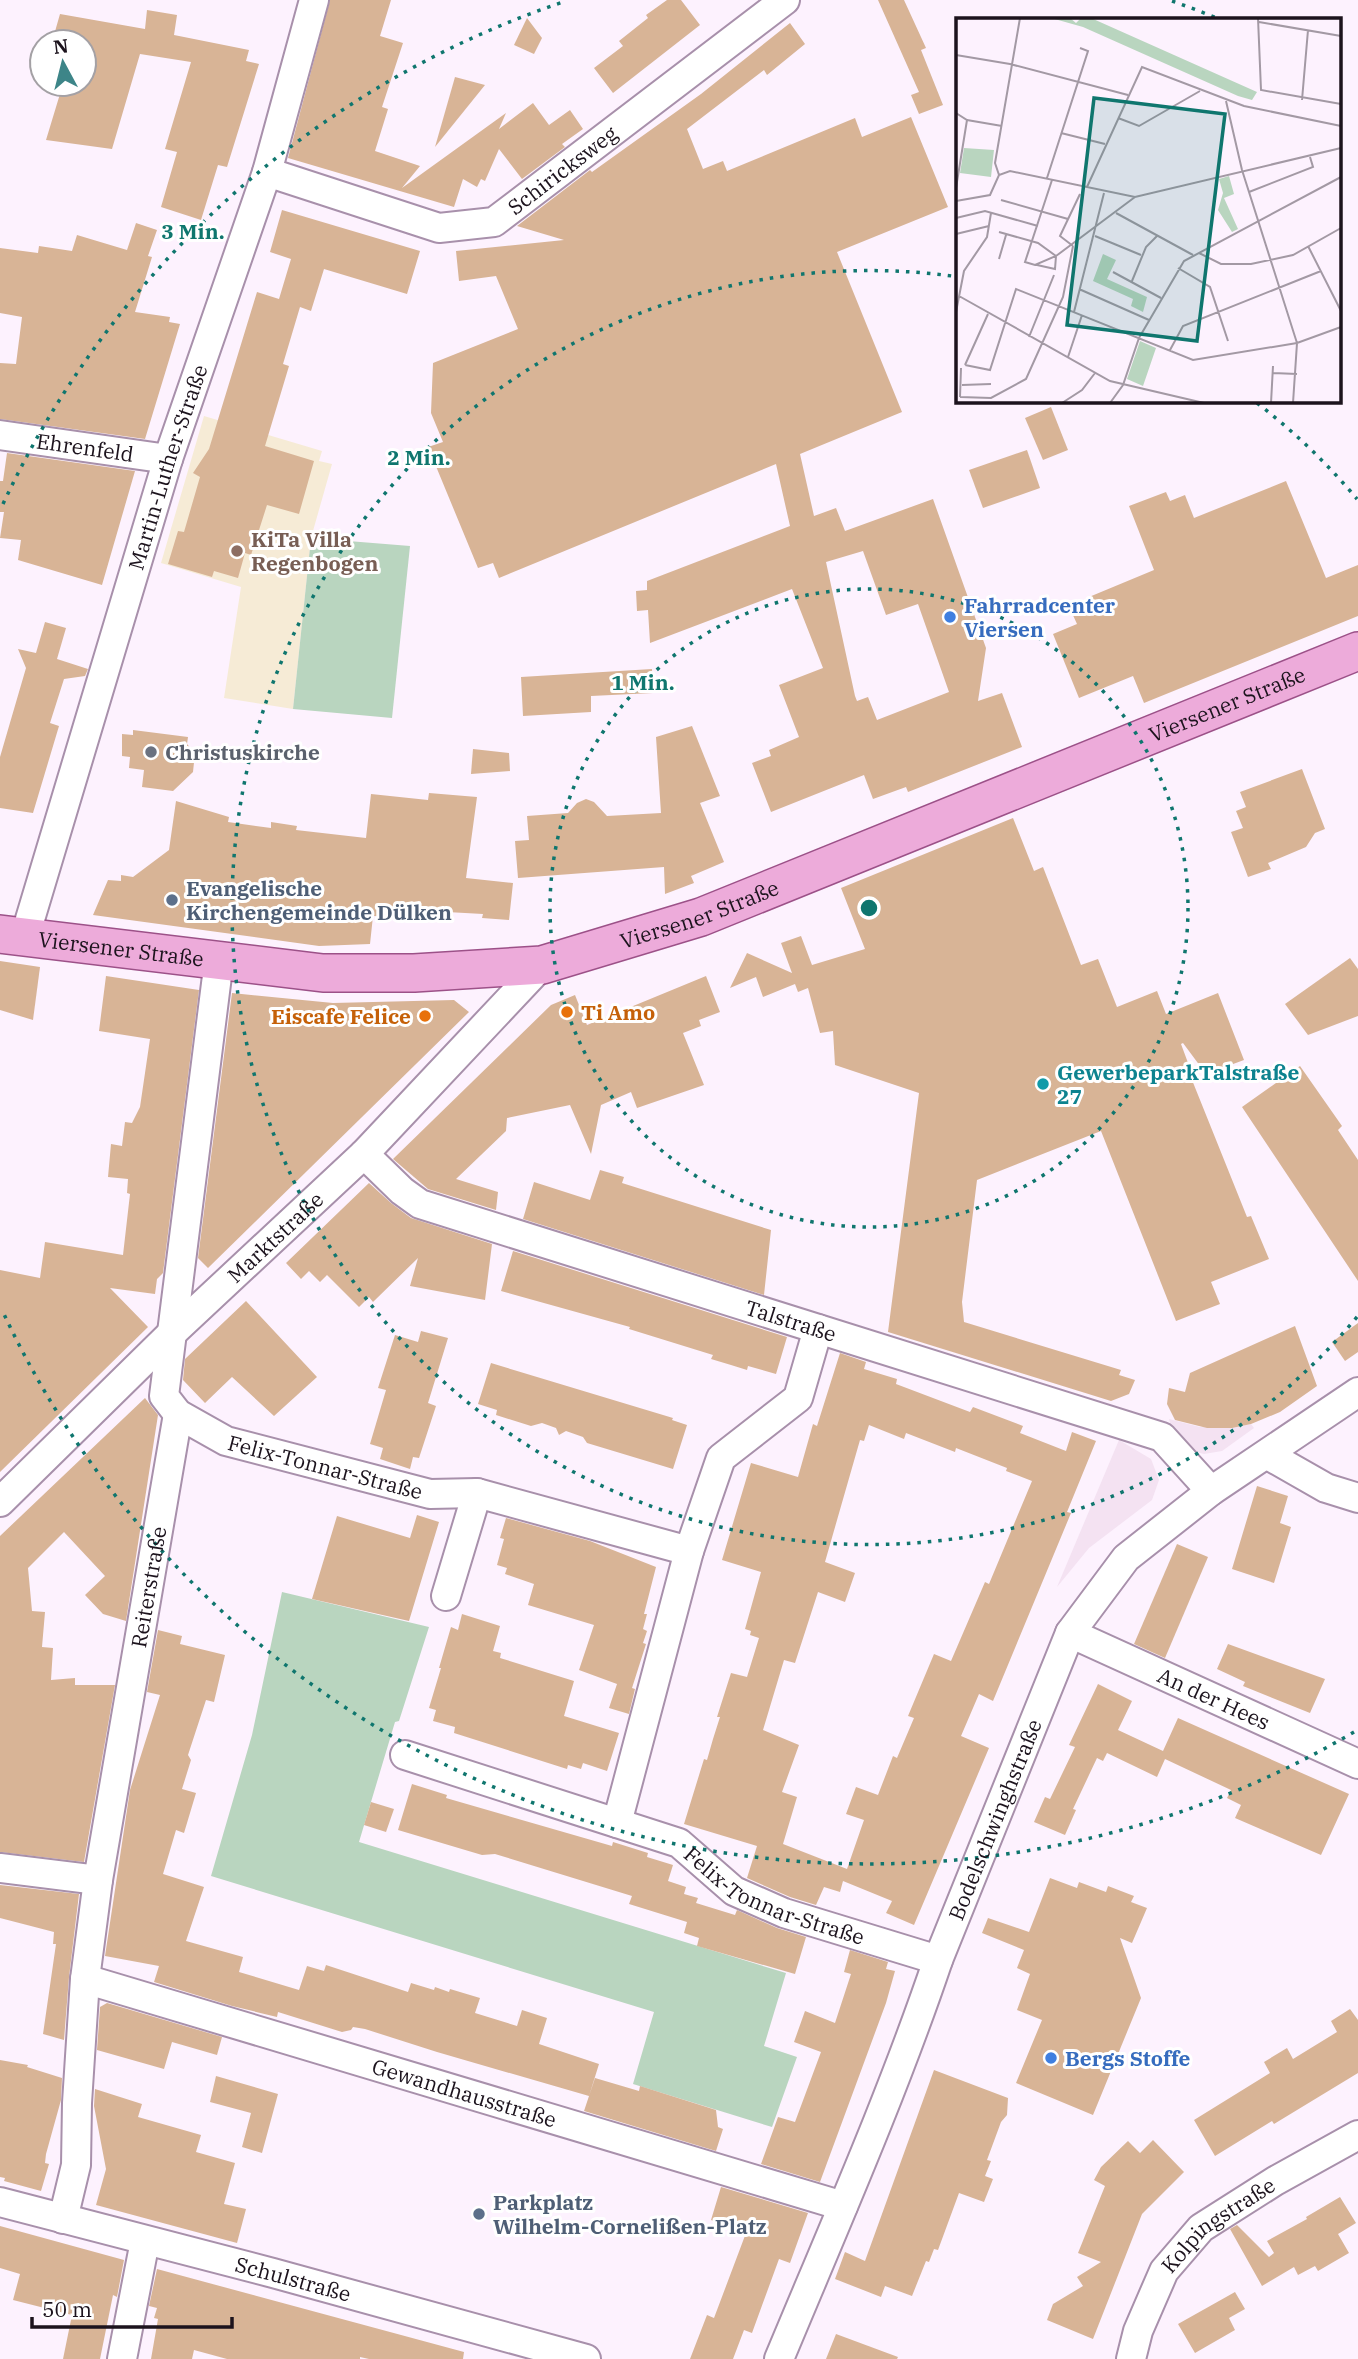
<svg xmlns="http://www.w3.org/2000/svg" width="1358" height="2359" font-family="'IBM Plex Serif',serif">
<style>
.industrial{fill:#f4e2f2}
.education{fill:#f6ebd6}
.green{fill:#b9d5bf}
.building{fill:#d8b496;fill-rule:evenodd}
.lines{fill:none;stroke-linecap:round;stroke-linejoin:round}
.minor-casing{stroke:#a890ab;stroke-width:32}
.major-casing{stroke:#9c5188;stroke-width:40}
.minor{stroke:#fff;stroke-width:28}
.major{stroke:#edabda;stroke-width:37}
.ring{fill:none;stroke:#0f766e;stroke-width:3.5;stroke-dasharray:3.5 7}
.education-dot{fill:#8d6e63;stroke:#fff;stroke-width:2.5}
.shop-dot{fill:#3f7fe0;stroke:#fff;stroke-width:2.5}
.worship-dot{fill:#6b7280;stroke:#fff;stroke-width:2.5}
.service-dot{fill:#5c6f8a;stroke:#fff;stroke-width:2.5}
.food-dot{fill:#e8710a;stroke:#fff;stroke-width:2.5}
.culture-dot{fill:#0f9aa8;stroke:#fff;stroke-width:2.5}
.labels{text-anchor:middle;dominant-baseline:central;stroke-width:6;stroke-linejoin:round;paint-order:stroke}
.street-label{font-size:21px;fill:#1c131d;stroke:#fff}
.education-label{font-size:21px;font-weight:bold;fill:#785e54;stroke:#fff;text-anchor:start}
.shop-label{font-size:21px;font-weight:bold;fill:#366cbe;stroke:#fff;text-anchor:start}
.worship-label{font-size:21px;font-weight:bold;fill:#5b616d;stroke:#fff;text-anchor:start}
.service-label{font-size:21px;font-weight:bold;fill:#4e5e75;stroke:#fff;text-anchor:start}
.food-label{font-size:21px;font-weight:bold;fill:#c56008;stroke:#fff;text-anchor:start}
.culture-label{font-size:21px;font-weight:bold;fill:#0d838f;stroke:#fff;text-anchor:start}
.inset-road{fill:none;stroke:#a399a4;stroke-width:2}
.view{fill:#0f766e;fill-opacity:0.15;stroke:#0f766e;stroke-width:3.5}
.inset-edge{fill:none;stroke:#1c131d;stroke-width:3.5}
.centre{fill:#0f766e;stroke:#fff;stroke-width:3.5}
.ring-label{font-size:21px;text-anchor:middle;font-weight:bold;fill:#0f766e;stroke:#fff;stroke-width:6;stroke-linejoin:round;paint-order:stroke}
</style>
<rect width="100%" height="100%" fill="#fdf2fe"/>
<g class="industrial">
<path d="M1169 1419 1200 1427 1232 1428 1251 1424 1254 1428 1222 1451 1204 1454 1189 1450 1172 1430Z"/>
<path d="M1119 1440 1151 1459 1159 1480 1152 1500 1089 1548 1057 1587Z"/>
</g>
<path class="education" d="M204 416 322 451 319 461 332 464 311 538 293 709 224 698 241 587 161 563Z"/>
<g class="green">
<path d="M311 538 410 546 392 718 293 709Z"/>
<path d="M282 1592 429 1627 399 1721 395 1722 359 1842 786 1973 764 2046 797 2057 772 2127 633 2084 654 2012 211 1876 252 1735Z"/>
</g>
<g class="building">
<path d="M330 0H391L380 36 403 43 382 107 388 109 375 151 420 166 402 188 506 113 499 129 533 103 549 125 570 110 583 129 562 144 565 147 522 179 499 149 485 181 481 179 477 187 463 179 454 207 288 158Z"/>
<path d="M667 0H681L700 25 613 93 594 68 623 46 619 41 648 18 646 15Z"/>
<path d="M878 0H904L926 48 921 50 943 105 919 114 911 95 919 92Z"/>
<path d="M147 10 177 15 174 35 249 50 246 61 259 64 227 167 218 165 201 220 161 207 177 152 165 149 191 62 140 54 112 149 46 140 63 84H84V42H52L60 14 145 29Z"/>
<path d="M527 18 542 38 534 54 514 45Z"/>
<path d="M790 23 805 44 767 75 764 70 687 129 703 169 723 161 727 171 855 118 862 137 911 117 948 207 837 252 902 412 800 454 814 516 836 508 845 531 933 499 986 648 978 701 1002 693 1022 747 908 792 906 787 873 799 864 775 771 812 752 763 771 756 769 750 799 737 779 685 823 668 792 589 650 643 648 610 637 611 636 591 647 590V581L790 526 776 464 499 578 493 563 478 568 428 447 443 442 431 413 433 363 518 329 496 276 459 281 456 251 564 240 517 226 590 170 592 172 701 94ZM863 551 886 615 918 604 949 692 877 720 868 697 857 701 855 696 826 562Z"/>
<path d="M455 77 485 85 435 147Z"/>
<path d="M282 210 420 251 407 294 324 269 311 311 300 307 283 364 289 366 265 446 314 461 299 514 267 505 251 555 245 553 238 578 214 571 212 577 168 564 178 531 184 532 200 477 193 473 209 449 257 292 279 299 291 259 270 252Z"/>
<path d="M136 223 157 230 148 256 152 257 135 312 170 317 169 322 180 324 145 439 0 419V363L16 364 22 317 0 313V248L38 253 39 246 72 251 77 235 127 250Z"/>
<path d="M1051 407 1068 450 1043 460 1025 418Z"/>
<path d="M1027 450 1040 488 983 508 969 470Z"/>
<path d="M7 453 135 471 102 585 18 560 21 540 0 538 4 512H0V481H3Z"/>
<path d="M1286 481 1326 578 1358 565V616L1144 703 1133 676 1079 698 1053 634 1077 624 1072 613 1092 605 1089 597 1154 570 1129 506 1166 492 1170 501 1185 495 1194 518Z"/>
<path d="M45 622 66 628 57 659 88 669 85 676 64 679 50 723 59 726 33 813 0 808V757L26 668 18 649 36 653Z"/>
<path d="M652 669 653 693 591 696V712L523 716 521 677Z"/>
<path d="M692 726 720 796 700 803 724 862 691 876 694 883 665 894 664 867 518 878 515 841 529 840 527 816 568 813 577 803 586 799 594 802 607 816 661 813 656 737Z"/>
<path d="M133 730 188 737 187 744 195 753 193 772 173 791 142 787 144 770 129 768 130 757 122 756V734L133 735Z"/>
<path d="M473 749 509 753 510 771 471 774Z"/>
<path d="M1302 769 1325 829 1315 833 1306 847 1268 863 1271 869 1248 877 1231 832 1243 828 1236 811 1246 807 1240 792Z"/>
<path d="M429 793 477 797 466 878 513 883 509 920 482 918 483 914 429 911 428 918 373 916 370 944 319 946 93 915 108 880 121 881V875L133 877 169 850 176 801 229 817 228 822 271 828V822L297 826 296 830 366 838 371 794 428 800Z"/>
<path d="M1013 818 1034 871 1043 867 1081 965 1098 959 1117 1007 1157 991 1166 1014 1218 993 1244 1060 1206 1074 1183 1043 1181 1044 1194 1079 1192 1080 1247 1217 1251 1216 1269 1259 1211 1282 1220 1304 1176 1321 1101 1131 977 1180 962 1302 964 1322 1121 1370 1119 1375 1135 1380 1129 1394 1111 1401 888 1332 919 1093 835 1065 833 1031 820 1033 808 988 798 992 795 984 763 997 756 977 730 988 747 953 792 973 781 943 801 936 812 965 865 949 841 888Z"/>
<path d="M1350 958 1358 969V1016L1308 1035 1285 1004Z"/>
<path d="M0 961 40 967 33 1020 0 1010Z"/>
<path d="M106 976 199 990 163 1273 157 1279 155 1294 110 1288 148 1327 0 1472V1270L40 1278 45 1242 123 1255 130 1194 127 1193 128 1179 108 1177 111 1144 122 1146 125 1122 132 1123 140 1107 150 1039 99 1031Z"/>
<path d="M706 976 720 1012 699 1020 701 1026 683 1033 704 1085 637 1108 631 1092 601 1105 591 1154 570 1105 507 1118 506 1131 456 1179 498 1192 496 1210 428 1189 393 1159 551 1005 575 995 587 1025Z"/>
<path d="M232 993 333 1003 454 1000 469 1012 208 1268 198 1258Z"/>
<path d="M1300 1066 1342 1126 1338 1130 1358 1160V1281L1242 1107Z"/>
<path d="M600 1170 624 1177 622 1183 771 1230 764 1295 523 1219 534 1182 590 1200Z"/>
<path d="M369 1183 391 1203 411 1218 492 1244 485 1300 410 1286 418 1258 373 1302 369 1297 359 1307 327 1275 320 1282 309 1271 301 1279 286 1263Z"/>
<path d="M513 1251 787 1337 776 1374 748 1366 747 1370 731 1365 711 1359 713 1355 629 1329 630 1327 501 1291Z"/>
<path d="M246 1301 317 1377 274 1416 232 1377 205 1403 183 1380 185 1359Z"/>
<path d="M1358 1323V1352L1345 1361 1332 1342Z"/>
<path d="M1295 1326 1317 1386 1280 1412 1251 1424 1232 1428H1207L1175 1420 1167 1404 1169 1388 1185 1392 1190 1373Z"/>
<path d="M421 1331 448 1338 428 1403 436 1406 419 1458 413 1457 410 1469 380 1459 383 1448 370 1444 386 1390 378 1388 395 1335 418 1342Z"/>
<path d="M840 1353 866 1362 864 1369 897 1379 896 1384 970 1412 973 1407 1023 1426 1020 1433 1066 1451 1072 1432 1096 1441 1067 1512 1071 1513 993 1701 979 1694 961 1736 989 1748 914 1925 886 1913 892 1901 843 1881 840 1892 824 1887 816 1905 790 1897 747 1878 757 1846 684 1824 704 1759 707 1760 713 1739 720 1717H717L731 1673 747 1677 759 1638 750 1635 751 1631 745 1629 761 1572 722 1560 751 1463 798 1477 813 1424 817 1426ZM869 1425 904 1439 906 1433 955 1452 956 1448 1007 1468 1006 1471 1032 1481 989 1584 985 1582 951 1661 934 1654 908 1716 914 1718 897 1758 893 1756 878 1795 856 1787 846 1814 864 1820 847 1869 783 1844 797 1797 782 1792 799 1745 763 1730 784 1660 795 1663 818 1592 845 1602 855 1573 825 1562 860 1440 864 1441Z"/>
<path d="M491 1363 673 1418 672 1420 687 1425 673 1469 587 1443 583 1437 566 1431 559 1435 556 1428 542 1423 531 1426 496 1415 497 1410 478 1404Z"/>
<path d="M145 1398 158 1415 126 1621 103 1614 85 1595 105 1576 64 1532 28 1568 32 1611 45 1612 42 1647 53 1648 51 1680 75 1678V1685H115L84 1862 0 1852V1536Z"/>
<path d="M1257 1486 1288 1496 1280 1523 1291 1527 1274 1583 1232 1569Z"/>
<path d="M417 1515 439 1522 409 1621 312 1599 337 1516 410 1538Z"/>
<path d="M506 1518 590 1541 656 1567 644 1614H647L643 1629 647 1631 643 1643 646 1644 632 1688 635 1689 629 1714 609 1708 617 1684 579 1670 594 1625 528 1605 534 1584 505 1574 507 1568 497 1565 504 1539 500 1538Z"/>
<path d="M1177 1544 1208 1557 1165 1658 1134 1644Z"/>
<path d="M462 1614 500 1626 493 1651 501 1653 500 1658 574 1681 564 1716 619 1733 607 1771 583 1763 581 1769 568 1765 567 1769 454 1733 455 1727 433 1721 436 1710 429 1708 441 1668H439L451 1627 458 1630Z"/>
<path d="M158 1630 182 1636 180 1644 225 1655 214 1702 206 1700 188 1755 191 1760 182 1789 196 1793 184 1833 176 1830 163 1874 204 1887 186 1941 243 1957 239 1972 299 1990 307 1966 324 1971 326 1965 408 1992 411 1983 434 1990 435 1987 449 1992 450 1989 480 1998 475 2013 517 2026 522 2010 547 2018 539 2044 599 2064 589 2096 595 2078 639 2091 640 2086 716 2110 718 2127 723 2129 716 2151 584 2111 589 2096 437 2052 365 2029 353 2027 351 2030 342 2032 278 2012 277 2017 232 2006 154 1982 159 1966 105 1956 130 1790 160 1695 147 1692Z"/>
<path d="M1228 1644 1325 1679 1310 1713 1243 1686 1245 1682 1217 1669Z"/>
<path d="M1098 1684 1132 1701 1118 1730 1163 1751 1178 1718 1349 1794 1321 1855 1235 1818 1241 1805 1227 1798 1231 1790 1165 1759 1157 1777 1107 1753 1103 1761 1097 1758 1073 1809 1076 1810 1065 1835 1034 1822 1045 1797 1050 1799 1075 1747 1069 1745Z"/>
<path d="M412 1784 447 1795 446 1798 612 1846 613 1842 648 1853 647 1857 673 1865 668 1881 686 1887 684 1894 698 1898 696 1903 735 1915 737 1910 777 1928 806 1937 795 1974 697 1946 699 1938 684 1933 687 1922 629 1904 632 1896 495 1854 482 1855 398 1830Z"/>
<path d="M371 1802 394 1809 386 1832 364 1825Z"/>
<path d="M1050 1878 1077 1888 1079 1882 1106 1892 1108 1886 1134 1896 1131 1902 1147 1908 1132 1943 1120 1938 1141 1998 1093 2115 1016 2083 1042 2020 1017 2010 1030 1974 1017 1968 1024 1950 982 1933 988 1918 1029 1932Z"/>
<path d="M0 1885 79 1894 69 1977 64 2040 43 2034 56 1944H53L54 1932 0 1918Z"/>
<path d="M850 1950 888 1962 886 1969 895 1971 886 2003 820 2182 761 2164 778 2117 795 2122 821 2052 794 2042 805 2011 835 2023 851 1974 844 1972Z"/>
<path d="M107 2003 222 2037 217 2055 172 2042 164 2069 97 2050 100 2007Z"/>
<path d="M1350 2009 1358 2020V2073L1274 2124 1272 2121 1215 2156 1194 2120 1270 2073 1264 2062 1287 2048 1293 2059 1337 2032 1331 2021Z"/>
<path d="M0 2060 28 2065 27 2067 62 2078 61 2100 46 2154 45 2163 49 2164 41 2191 4 2181 5 2178 0 2177Z"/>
<path d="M934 2070 1008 2098 1007 2115 1001 2122 987 2160 991 2161 985 2176 993 2179 984 2202 959 2193 938 2250 934 2249 929 2262 926 2261 912 2296 885 2286 881 2297 835 2279 845 2252 865 2261Z"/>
<path d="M216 2076 278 2094 262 2153 242 2147 251 2113 210 2102Z"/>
<path d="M95 2089 142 2104 138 2117 201 2135 196 2152 235 2163 224 2204 246 2209 237 2243 96 2205 106 2169 94 2106Z"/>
<path d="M1153 2140 1184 2172 1142 2214 1093 2339 1047 2320 1053 2304 1083 2286 1077 2277 1101 2262 1078 2253 1105 2186 1094 2180 1101 2167 1128 2141 1140 2153Z"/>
<path d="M721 2187 808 2213 790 2263 779 2259 752 2333 744 2330 733 2359H690L707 2315 714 2318 746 2233 711 2220Z"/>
<path d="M1340 2197 1356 2223 1338 2234 1349 2253 1318 2271 1315 2266 1298 2275 1294 2267 1262 2286 1230 2229 1237 2225 1269 2257 1274 2253 1267 2241 1307 2219 1306 2217Z"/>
<path d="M0 2226 124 2260 117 2297 113 2295 100 2359H63L72 2315 13 2300 20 2274 0 2268Z"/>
<path d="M157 2269 464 2352 463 2359H369L360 2357V2359H227L194 2350 192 2359H151L158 2319 154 2318 157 2308 149 2306Z"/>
<path d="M1235 2292 1245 2309 1229 2318 1235 2330 1195 2353 1178 2324Z"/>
<path d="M836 2334 898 2357 897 2359H826Z"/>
</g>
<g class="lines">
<g class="minor-casing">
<g id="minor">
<path id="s1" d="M267 172 439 228 494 222 785 0"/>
<path id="s2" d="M0 435 168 459"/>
<path id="s3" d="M25 936 168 459 267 172 314 0"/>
<path id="s4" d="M219 960 164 1396 178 1414 226 1441 430 1494 477 1493 689 1551"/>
<path id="s5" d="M364 1154 402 1191 420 1204 1162 1437 1211 1491"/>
<path d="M1268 1455 1326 1488 1358 1498"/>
<path id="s6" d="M0 1502 171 1334 364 1154 542 965"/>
<path d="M446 1596 477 1493"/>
<path id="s7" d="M1070 1633 1358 1764"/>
<path id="s8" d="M405 1755 679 1843 734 1891 784 1913 938 1960"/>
<path d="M617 1823 689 1551 721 1458 798 1398 818 1329"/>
<path d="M0 1868 98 1880"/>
<path id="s9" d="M85 1979 843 2206"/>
<path id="s10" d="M0 2202 273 2273 586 2359"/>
<path id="s11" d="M63 2219 76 2165 77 2103 85 1979 98 1880 178 1414"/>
<path d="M122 2359 145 2241"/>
<path id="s12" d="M779 2359C834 2227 892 2096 938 1960L1070 1633 1126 1558 1211 1491 1358 1392"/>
<path id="s13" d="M1131 2359 1138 2331 1164 2271 1201 2228 1275 2181 1358 2135"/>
</g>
</g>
<g class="major-casing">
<g id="major">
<path id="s14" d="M0 934 323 973H414L542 965 701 917 1358 651"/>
</g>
</g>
<use href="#minor" class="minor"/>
<use href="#major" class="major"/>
</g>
<g class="ring">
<circle cx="869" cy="908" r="319"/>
<path d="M1357 1317A637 637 0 1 1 952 276M1257 403A637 637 0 0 1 1357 499"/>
<path d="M1354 1732A956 956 0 0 1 3 1312M3 504A956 956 0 0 1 566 1M1172 1A956 956 0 0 1 1219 19"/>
</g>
<circle class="education-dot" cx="237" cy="551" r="7"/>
<g class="shop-dot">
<circle cx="950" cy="617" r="7"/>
<circle cx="1051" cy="2058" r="7"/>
</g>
<circle class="worship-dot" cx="151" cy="752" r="7"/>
<g class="service-dot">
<circle cx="172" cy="900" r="7"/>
<circle cx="479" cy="2214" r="7"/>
</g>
<g class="food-dot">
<circle cx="567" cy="1012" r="7"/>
<circle cx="425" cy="1016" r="7"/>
</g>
<circle class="culture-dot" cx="1043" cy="1084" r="7"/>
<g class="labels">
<g class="street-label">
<text stroke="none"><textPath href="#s1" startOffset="322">Schiricksweg</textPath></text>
<text stroke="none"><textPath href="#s2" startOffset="86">Ehrenfeld</textPath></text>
<text stroke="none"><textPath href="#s3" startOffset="490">Martin-Luther-Straße</textPath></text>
<text stroke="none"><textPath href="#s14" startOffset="1278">Viersener Straße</textPath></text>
<text stroke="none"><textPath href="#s14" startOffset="710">Viersener Straße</textPath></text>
<text stroke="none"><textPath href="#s14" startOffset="122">Viersener Straße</textPath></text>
<text stroke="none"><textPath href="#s6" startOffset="382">Marktstraße</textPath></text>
<text stroke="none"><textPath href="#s5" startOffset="464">Talstraße</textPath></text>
<text stroke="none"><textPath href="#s4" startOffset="620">Felix-Tonnar-Straße</textPath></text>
<text stroke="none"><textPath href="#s11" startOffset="639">Reiterstraße</textPath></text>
<text stroke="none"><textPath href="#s7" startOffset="158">An der Hees</textPath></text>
<text stroke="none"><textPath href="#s12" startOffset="581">Bodelschwinghstraße</textPath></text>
<text stroke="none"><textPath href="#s8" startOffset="399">Felix-Tonnar-Straße</textPath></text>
<text stroke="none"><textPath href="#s9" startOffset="396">Gewandhausstraße</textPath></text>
<text stroke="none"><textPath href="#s13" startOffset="166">Kolpingstraße</textPath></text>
<text stroke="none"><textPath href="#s10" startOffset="303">Schulstraße</textPath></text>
</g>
<g class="education-label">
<text x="251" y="539">KiTa Villa<tspan x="251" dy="24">Regenbogen</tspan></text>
</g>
<g class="shop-label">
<text x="964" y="605">Fahrradcenter<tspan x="964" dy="24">Viersen</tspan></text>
<text x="1065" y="2058">Bergs Stoffe</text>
</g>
<g class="worship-label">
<text x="165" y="752">Christuskirche</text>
</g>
<g class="service-label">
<text x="186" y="888">Evangelische<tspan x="186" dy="24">Kirchengemeinde Dülken</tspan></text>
<text x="493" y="2202">Parkplatz<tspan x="493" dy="24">Wilhelm-Cornelißen-Platz</tspan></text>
</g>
<g class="food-label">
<text x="581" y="1012">Ti Amo</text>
<text x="411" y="1016" text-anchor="end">Eiscafe Felice</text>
</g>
<g class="culture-label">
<text x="1057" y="1072">GewerbeparkTalstraße<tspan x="1057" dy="24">27</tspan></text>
</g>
</g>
<g transform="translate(956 18)">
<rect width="385" height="385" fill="#fdf2fe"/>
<path d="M95 0H114L120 5 125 0H135L301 74 296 82 282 78 127 9ZM8 130 38 132 35 159 4 155ZM273 158 278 176 268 180 282 211 276 214 262 192 267 175 263 161ZM147 236 160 242 151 261 191 279 187 294 175 288 177 281 137 263ZM184 323 200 330 187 368 171 361Z" fill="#b9d5bf"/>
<path class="inset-road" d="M302 0 305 72 385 86M303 4 385 18M0 37 54 46 172 77M346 82 352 12M270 83 286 152 341 325 337 385M0 95 11 102 46 108M162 100 183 108 244 73M105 115 149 126M43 157 39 145 64 0M91 160 132 33 124 30M96 162 69 244 79 247 100 238 179 179M131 169 186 49 288 88 385 108M0 170 11 102M293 174 357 149 354 139M45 182 112 201M0 183 34 177 43 157 54 153 179 179 385 130M160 195 237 237M0 200 29 193 82 208M43 214 82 225 100 238M0 216 33 208M139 218 185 237M117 228 104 218 124 176M352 228 385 293M243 235 265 246H295L337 237 385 210M43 241 50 217M81 247 99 251 100 238M222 250 254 269 272 323M157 254 205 280M176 263 190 229 201 218M123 271 193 302M3 278 154 363 248 385M0 294 8 253 31 219 35 195M118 294 148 175M73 319 98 257M214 332 227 308 365 253M112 339 126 297M9 347 34 352 60 271 237 342 341 325 385 309M9 347 32 296M317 355 341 356M6 367 35 366M4 379 35 380 70 361 107 279 117 228M4 379 5 350M106 385 126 372 139 355M154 385 167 367 183 320 228 243 385 159M315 385 317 348"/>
<path class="view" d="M138 80 269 96 241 323 111 307Z"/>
<rect width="385" height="385" class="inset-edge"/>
</g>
<circle cx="869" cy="908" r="10" class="centre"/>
<g class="ring-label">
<text x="193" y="239">3 Min.</text>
<text x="419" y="465">2 Min.</text>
<text x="643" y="690">1 Min.</text>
</g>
<g transform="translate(63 63) rotate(353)"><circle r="33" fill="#ffffff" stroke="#a4a1a5" stroke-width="2"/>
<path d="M0-5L12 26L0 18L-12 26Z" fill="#3d8588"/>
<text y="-10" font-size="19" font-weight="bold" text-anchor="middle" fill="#1c131d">N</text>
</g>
<path d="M32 2317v10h200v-10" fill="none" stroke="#1c131d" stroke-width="3.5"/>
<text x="42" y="2317" font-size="21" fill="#1c131d" stroke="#ffffff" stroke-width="5" paint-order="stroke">50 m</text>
</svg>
